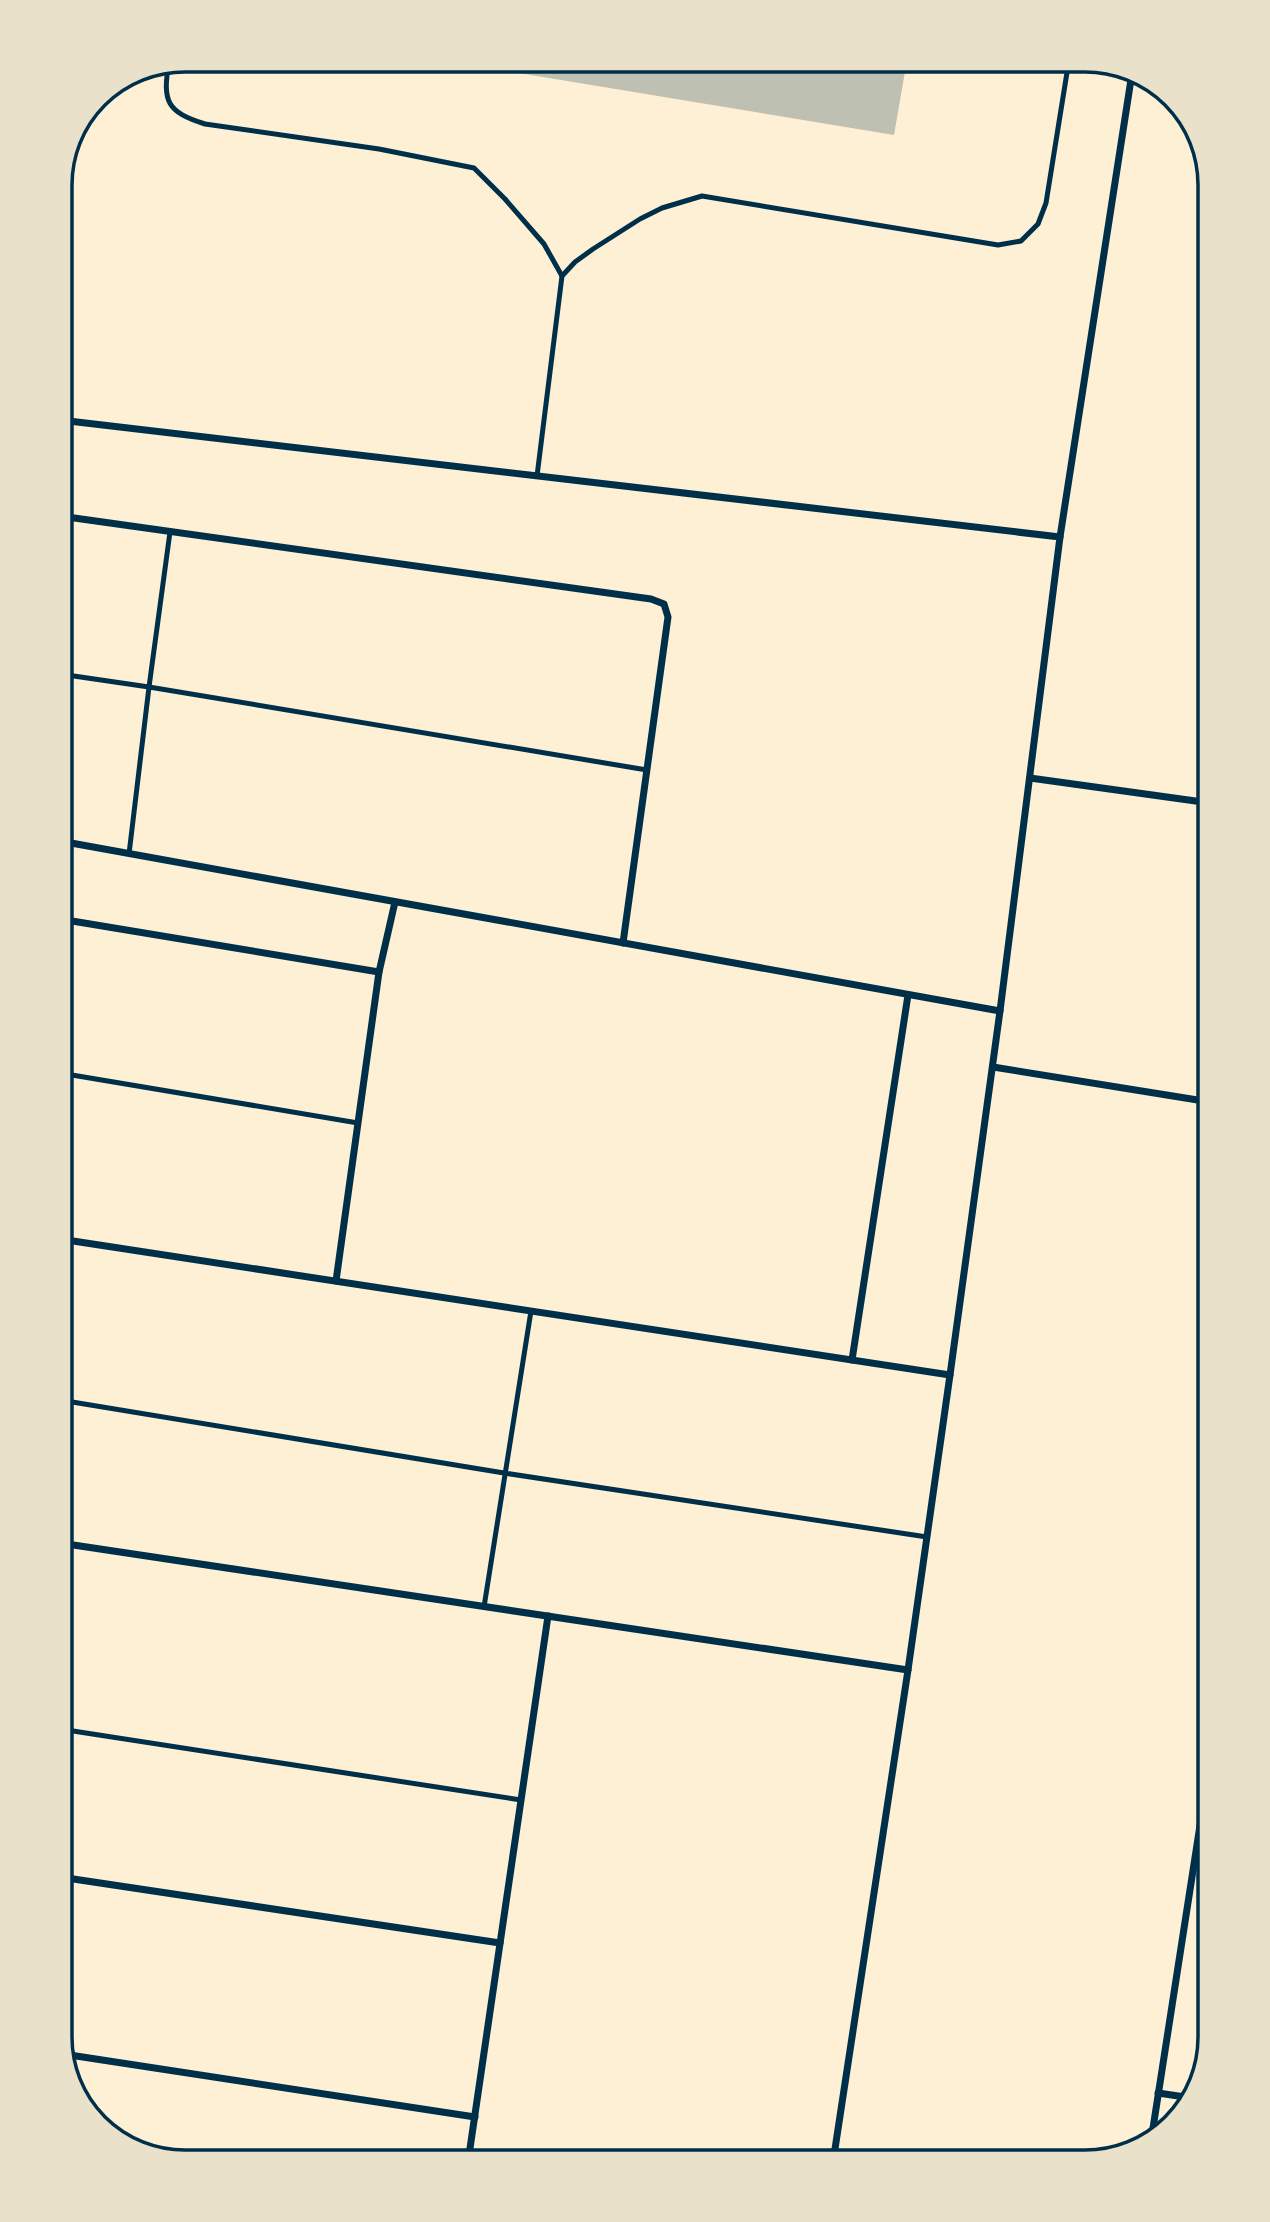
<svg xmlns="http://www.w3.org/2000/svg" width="1270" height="2222" font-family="Rubik,sans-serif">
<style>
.building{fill:#bec0b2}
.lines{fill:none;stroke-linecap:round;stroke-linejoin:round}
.service{stroke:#003049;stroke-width:5}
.minor{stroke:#003049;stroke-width:7}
.rim{fill:none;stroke:#003049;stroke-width:3.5}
</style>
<rect width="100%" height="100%" fill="#fdf0d5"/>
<path class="building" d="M440 60H907L894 135Z"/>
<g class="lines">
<g class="service">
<path d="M169 62C162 102 167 112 205 124L379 149 474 168 505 199 544 244 562 276"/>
<path d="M537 476 562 276 575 262 593 249 640 219 662 208 702 196 998 245 1021 241 1038 224 1046 203 1069 60"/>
<path d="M60 674 149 687 647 770"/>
<path d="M129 854 149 687 170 532"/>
<path d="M60 1073 358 1123"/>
<path d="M60 1400 504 1473 927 1537"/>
<path d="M484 1607 531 1311"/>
<path d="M60 1729 521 1800"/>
</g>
<g class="minor">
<path d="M60 225 68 158"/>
<path d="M60 420 1060 537"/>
<path d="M60 516 651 599 664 604 668 617 623 943"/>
<path d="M1030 778 1210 803"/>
<path d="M60 841 1000 1011"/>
<path d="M60 919 379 972"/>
<path d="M993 1067 1210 1102"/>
<path d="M60 1239 950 1375"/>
<path d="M336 1281 379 972 395 902"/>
<path d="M852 1360 908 995"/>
<path d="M60 1543 908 1670"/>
<path d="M60 1877 500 1943"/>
<path d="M63 2054 475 2117"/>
<path d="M1158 2093 1192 2098"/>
<path d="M1151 2141 1210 1761"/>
<path d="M468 2162 548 1616"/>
<path d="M833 2162 908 1670 950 1375 1000 1011 1060 537 1132 73"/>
</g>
</g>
<path d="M0 0H1270V2222H0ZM185 72H1085A113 113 0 0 1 1198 185V2037A113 113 0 0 1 1085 2150H185A113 113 0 0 1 72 2037V185A113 113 0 0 1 185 72Z" fill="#e9e1ca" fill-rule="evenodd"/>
<path class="rim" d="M185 72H1085A113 113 0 0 1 1198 185V2037A113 113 0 0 1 1085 2150H185A113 113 0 0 1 72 2037V185A113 113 0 0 1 185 72Z"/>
</svg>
